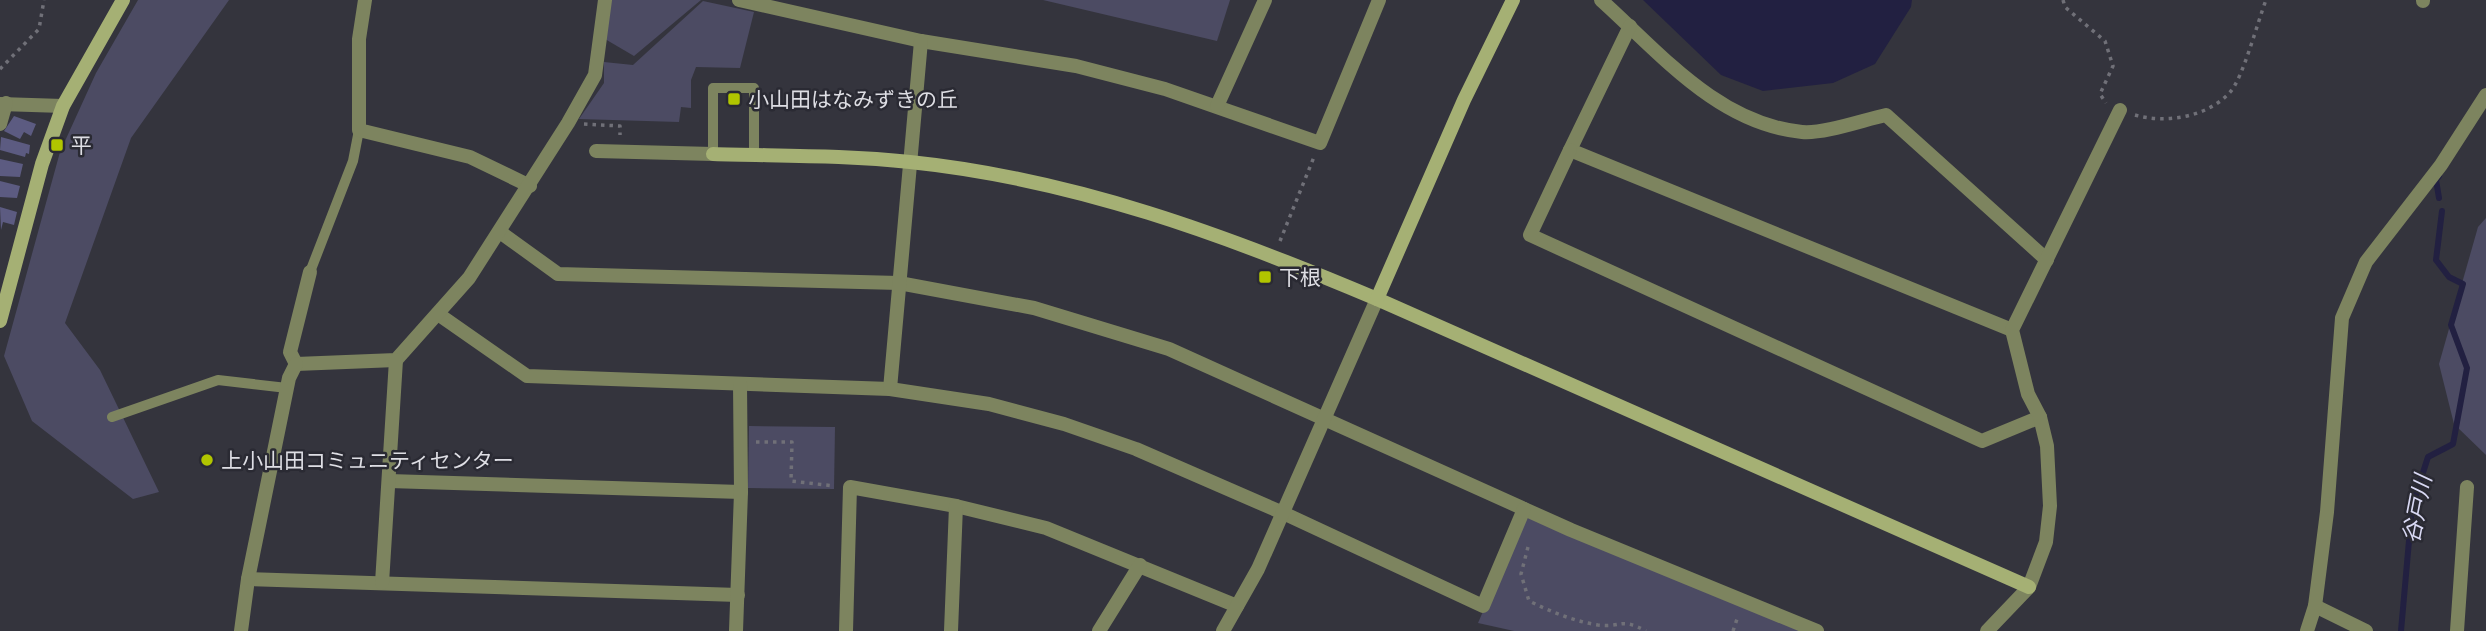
<svg xmlns="http://www.w3.org/2000/svg" width="2486" height="631" font-family="Helvetica,'Noto Sans JP',sans-serif">
<style>
.green{fill:#4c4b63}
.water{fill:#222041}
.lines{fill:none;stroke-linecap:round;stroke-linejoin:round}
.stream{stroke:#222041;stroke-width:6}
.building{fill:#5c5b81}
.path{stroke:#707078;stroke-width:3.5;stroke-dasharray:3.5 5;stroke-linecap:butt}
.lane{stroke:#7d845f;stroke-width:10}
.street{stroke:#7d845f;stroke-width:14}
.secondary{stroke:#a5b074;stroke-width:14}
.poi-dot{fill:#b1c500;stroke:#2a2a33;stroke-width:2.5}
.labels{text-anchor:middle;dominant-baseline:central;stroke-width:5;stroke-linejoin:round;paint-order:stroke}
.poi-label{font-size:21px;fill:#dedee4;stroke:#2a2a33;text-anchor:start}
.water-label{font-size:23px;font-style:italic;fill:#d9d9f4;stroke:#2a2a33}
</style>
<rect width="100%" height="100%" fill="#34343d"/>
<g class="green">
<path d="M138 0H229L131 138 65 323 100 370 159 492 133 499 32 421 4 356 60 152 96 73Z"/>
<path d="M610 0H701L634 56 605 39Z"/>
<path d="M1043 0H1230L1217 41Z"/>
<path d="M703 1 754 12 740 68 696 67 691 80V108L681 107 679 122 579 119 604 83V62L633 65Z"/>
<path d="M2486 218V455L2454 424 2439 364 2478 227Z"/>
<path d="M749 426 835 427 834 489 748 488Z"/>
<path d="M1525 514 1811 631H1514L1478 623Z"/>
</g>
<path class="water" d="M1643 0H1912L1911 7 1875 64 1833 83 1763 91 1721 75Z"/>
<g class="lines">
<g class="stream">
<path d="M2439 176 2436 180 2439 198"/>
<path d="M2401 631 2412 507 2428 457 2453 444 2467 368 2451 325 2463 284 2449 277 2436 260 2442 211"/>
</g>
</g>
<g class="building">
<path d="M14 116 36 124 31 136 24 132 20 139 4 131Z"/>
<path d="M1 137 30 145 29 154 26 153 25 157 0 150Z"/>
<path d="M0 159 23 164 20 177 0 176Z"/>
<path d="M0 181 20 186 17 198 0 197Z"/>
<path d="M0 207 17 212 14 225 3 222 1 230Z"/>
</g>
<g class="lines">
<g class="path">
<path d="M2063 0 2065 7 2105 41 2113 66 2100 94 2106 103"/>
<path d="M0 69 39 29 44 0"/>
<path d="M2135 115C2166 124 2209 117 2231 91 2243 77 2258 21 2266 0"/>
<path d="M584 124 620 126V135"/>
<path d="M1280 241 1314 157"/>
<path d="M756 442H792L791 481 834 486"/>
<path d="M1528 547 1521 574 1529 601C1552 612 1573 621 1598 625 1622 628 1620 617 1646 631"/>
<path d="M1733 631 1738 616"/>
</g>
<g class="lane">
<path d="M713 154V88H754V155"/>
<path d="M310 272 353 161 359 130"/>
<path d="M112 417 218 380 287 388"/>
</g>
<g class="street">
<path d="M365 0 359 39V130L470 157 530 186"/>
<path d="M739 0 921 41 1076 66 1165 89 1320 143 1379 0"/>
<path d="M1601 0C1660 53 1718 124 1802 132 1824 134 1863 120 1886 115L2047 260"/>
<path d="M2423 1V0"/>
<path d="M1630 26 1570 150 2012 330"/>
<path d="M0 104 63 106"/>
<path d="M1217 106 1265 0"/>
<path d="M0 124 6 103"/>
<path d="M1570 150 1530 235 1982 441 2040 417"/>
<path d="M596 151 713 154"/>
<path d="M500 232 558 274 899 283 1034 308 1169 349 1571 530 1817 631"/>
<path d="M438 314 527 376 890 389 989 404 1064 424 1136 449 1283 513 1483 606 1524 509"/>
<path d="M296 364 396 360 469 278 568 123 595 75 605 0"/>
<path d="M296 364 290 352 310 272"/>
<path d="M890 389 921 41"/>
<path d="M389 481 741 492"/>
<path d="M248 579 738 595"/>
<path d="M382 583 396 360"/>
<path d="M2315 606 2366 631"/>
<path d="M241 631 248 579 289 378 296 364"/>
<path d="M736 631 741 492 740 384"/>
<path d="M846 631 850 487 956 506 1046 528 1237 606"/>
<path d="M951 631 956 506"/>
<path d="M1099 631 1140 565"/>
<path d="M1223 631 1258 569 1377 299"/>
<path d="M1987 631 2029 587 2046 542 2050 506 2047 446 2040 417 2028 394 2012 330 2120 110"/>
<path d="M2307 631 2315 606 2327 512 2342 318 2366 262 2441 165 2486 95"/>
<path d="M2457 631 2467 487"/>
</g>
<g class="secondary">
<path d="M713 154C779 156 845 155 910 162 1074 179 1226 235 1377 299L2029 587"/>
<path d="M1377 299 1464 100 1513 0"/>
<path d="M0 321 42 164 63 106 123 0"/>
</g>
</g>
<g class="poi-dot">
<rect x="727" y="92" width="14" height="14" rx="3.5"/>
<rect x="50" y="138" width="14" height="14" rx="3.5"/>
<rect x="1258" y="270" width="14" height="14" rx="3.5"/>
<circle cx="207" cy="460" r="7"/>
</g>
<g class="labels">
<g class="poi-label">
<text x="748" y="99">小山田はなみずきの丘</text>
<text x="71" y="145">平</text>
<text x="1279" y="277">下根</text>
<text x="221" y="460">上小山田コミュニティセンター</text>
</g>
<g class="water-label">
<text transform="translate(2417 509) rotate(-79)">谷戸川</text>
</g>
</g>
</svg>
